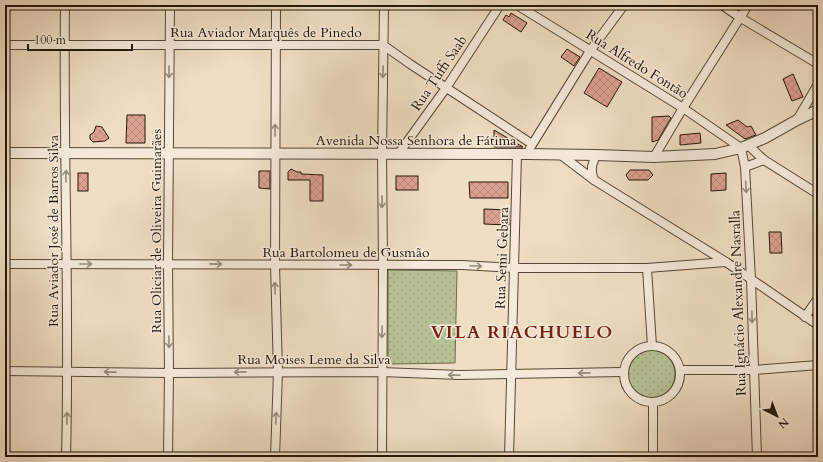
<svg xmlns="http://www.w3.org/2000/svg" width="823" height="462" font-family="Cardo,serif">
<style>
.park{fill:url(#park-dots);stroke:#6c6c4e}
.building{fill:url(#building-cross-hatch);stroke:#221607}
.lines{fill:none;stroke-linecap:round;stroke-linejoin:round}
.minor-casing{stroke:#554836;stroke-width:10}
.tertiary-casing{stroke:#554836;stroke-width:12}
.minor{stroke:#f5ead9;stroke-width:8}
.tertiary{stroke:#f5ead9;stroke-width:10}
.oneway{stroke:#968b7a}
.labels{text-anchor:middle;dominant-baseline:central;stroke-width:3;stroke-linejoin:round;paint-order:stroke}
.street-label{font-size:14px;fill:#221607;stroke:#f5ead9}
.district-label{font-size:18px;font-weight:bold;letter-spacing:1px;fill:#7a1f14;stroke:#f5ead9}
</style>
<defs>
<pattern id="park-dots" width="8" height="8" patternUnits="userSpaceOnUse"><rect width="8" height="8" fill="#b6c296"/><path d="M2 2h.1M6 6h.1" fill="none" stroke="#9ca680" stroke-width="1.8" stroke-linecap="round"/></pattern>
<pattern id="building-cross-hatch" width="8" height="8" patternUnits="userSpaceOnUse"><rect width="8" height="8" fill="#dca091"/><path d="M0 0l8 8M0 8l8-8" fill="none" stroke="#bc897c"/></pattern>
</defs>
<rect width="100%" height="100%" fill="#efdec4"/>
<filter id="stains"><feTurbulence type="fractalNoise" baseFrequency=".005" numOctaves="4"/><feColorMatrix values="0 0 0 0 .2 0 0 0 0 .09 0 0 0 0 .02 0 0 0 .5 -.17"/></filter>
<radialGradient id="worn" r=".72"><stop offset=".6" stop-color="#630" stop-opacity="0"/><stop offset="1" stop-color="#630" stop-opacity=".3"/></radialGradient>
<g class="park">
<path d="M388 270 457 271 455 363 392 364 388 360Z"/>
<circle cx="651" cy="374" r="24"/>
<path d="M814 371H818V420H817Z"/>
</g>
<g class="building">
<path d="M511 13 527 23 521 32 503 20 506 15 509 17Z"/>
<path d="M567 49 580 57 574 66 561 57Z"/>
<path d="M599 68 622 82 607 107 584 93Z"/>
<path d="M793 74 803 97 792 101 783 79Z"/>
<path d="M127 115H145V143H126Z"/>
<path d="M669 116 671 118 658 140 652 142V117Z"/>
<path d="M738 120 747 127 751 126 756 135 745 139 726 125Z"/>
<path d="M96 126 102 127 109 138 105 141 93 142 90 139V135L94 132Z"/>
<path d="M494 130 523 147H494Z"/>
<path d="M700 133 701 143 680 145V135Z"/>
<path d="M291 169 297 172H301V174L323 175V201H310V180H288V172Z"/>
<path d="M630 170H649L653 175 648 180H629L626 175Z"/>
<path d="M259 171H270V189L259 188Z"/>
<rect x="78" y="173" width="10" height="18"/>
<path d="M726 173V190L711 191V174Z"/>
<rect x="396" y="176" width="22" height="14"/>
<path d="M469 182H508V198H470Z"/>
<path d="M484 209 509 210V225L484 224Z"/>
<path d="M769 232H781L782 253H770Z"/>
</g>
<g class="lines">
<g class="minor-casing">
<g id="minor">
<path d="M65 5C63 156 70 306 66 457"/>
<path d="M517 5 683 108 741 148 745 167 751 280 757 457"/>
<path d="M722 5 741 18 818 64"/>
<path d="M5 45H383L410 64 532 144"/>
<path d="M797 120 818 84"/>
<path d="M748 145 764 160 818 194"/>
<path d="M530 148 590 51 624 5"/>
<path d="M399 153 446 88 500 5"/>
<path d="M561 155 594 180C590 169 592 165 596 155"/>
<path d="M654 157 683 108 748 5"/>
<path d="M745 167 764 160"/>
<path d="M594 180 726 262 818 325"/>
<path d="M5 264 462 265 515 268H647L726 262"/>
<path d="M647 268 652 346"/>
<path d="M805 317 818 298"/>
<circle cx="652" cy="374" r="28"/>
<path d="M680 370H754L818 365"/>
<path d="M5 371 169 373 381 372 460 375 623 372"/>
<path d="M168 457 169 373 168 264 170 5"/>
<path d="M275 457 278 372 275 265 276 5"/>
<path d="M382 457 383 265 382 154 384 5"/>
<path d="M509 457 517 155"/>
<path d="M653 457V402"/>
</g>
</g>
<g class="tertiary-casing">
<path id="tertiary" d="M5 153 527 154 596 155 654 157 715 154 741 148 765 138 797 120 818 110"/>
</g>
<use href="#minor" class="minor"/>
<use href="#tertiary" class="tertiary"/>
</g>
<defs><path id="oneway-shaft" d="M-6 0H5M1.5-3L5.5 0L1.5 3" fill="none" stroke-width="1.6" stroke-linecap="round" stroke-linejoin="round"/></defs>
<g class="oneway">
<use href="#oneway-shaft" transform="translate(169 72) rotate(90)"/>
<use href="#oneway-shaft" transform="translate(383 72) rotate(91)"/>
<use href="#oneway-shaft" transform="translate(275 130) rotate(-90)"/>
<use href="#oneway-shaft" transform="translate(66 176) rotate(-90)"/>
<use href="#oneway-shaft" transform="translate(746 187) rotate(87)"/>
<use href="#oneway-shaft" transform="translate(382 202) rotate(90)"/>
<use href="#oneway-shaft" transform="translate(86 264)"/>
<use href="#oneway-shaft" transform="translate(216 264) rotate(1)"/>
<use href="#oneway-shaft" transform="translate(346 265)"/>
<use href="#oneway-shaft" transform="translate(476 266) rotate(3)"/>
<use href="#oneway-shaft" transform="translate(275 288) rotate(-92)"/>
<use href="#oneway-shaft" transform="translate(752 317) rotate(89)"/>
<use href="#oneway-shaft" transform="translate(382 332) rotate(91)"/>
<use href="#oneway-shaft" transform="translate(169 342) rotate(89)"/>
<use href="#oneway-shaft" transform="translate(110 372) rotate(-179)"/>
<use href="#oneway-shaft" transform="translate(240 372) rotate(179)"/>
<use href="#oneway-shaft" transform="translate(584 373) rotate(179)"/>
<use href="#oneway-shaft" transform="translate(454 375) rotate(-178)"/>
<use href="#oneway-shaft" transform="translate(67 418) rotate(-89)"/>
<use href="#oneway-shaft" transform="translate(276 418) rotate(-88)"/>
</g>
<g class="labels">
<g class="street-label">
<text x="266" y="32">Rua Aviador Marquês de Pinedo</text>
<text transform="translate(637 64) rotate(32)">Rua Alfredo Fontão</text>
<text transform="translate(439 73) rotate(-56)">Rua Tuffi Saab</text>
<text x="416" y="140">Avenida Nossa Senhora de Fátima</text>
<text transform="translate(53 231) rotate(-90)">Rua Aviador José de Barros Silva</text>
<text transform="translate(156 231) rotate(-90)">Rua Oliciar de Oliveira Guimarães</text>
<text x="346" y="252">Rua Bartolomeu de Gusmão</text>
<text transform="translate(502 258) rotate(-88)">Rua Semi Gebara</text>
<text transform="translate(738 303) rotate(-92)">Rua Ignácio Alexandre Nasralla</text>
<text x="314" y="359">Rua Moises Leme da Silva</text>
</g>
<g class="district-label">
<text x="522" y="332">VILA RIACHUELO</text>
</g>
</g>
<rect width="823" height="462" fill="none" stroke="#efdec4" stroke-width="20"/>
<rect x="6" y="6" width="811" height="450" fill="none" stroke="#221607" stroke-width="2"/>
<rect x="10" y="10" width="803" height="442" fill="none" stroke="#221607"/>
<g transform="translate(777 416) rotate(138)" stroke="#f5ead9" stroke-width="3" paint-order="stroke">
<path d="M0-3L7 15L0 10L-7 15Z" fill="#221607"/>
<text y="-6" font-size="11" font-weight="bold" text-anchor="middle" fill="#221607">N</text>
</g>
<path d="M28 44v6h104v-6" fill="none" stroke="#221607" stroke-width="2"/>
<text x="34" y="44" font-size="12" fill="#221607" stroke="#f5ead9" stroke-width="3" paint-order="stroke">100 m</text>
<rect width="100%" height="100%" filter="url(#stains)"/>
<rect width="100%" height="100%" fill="url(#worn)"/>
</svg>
